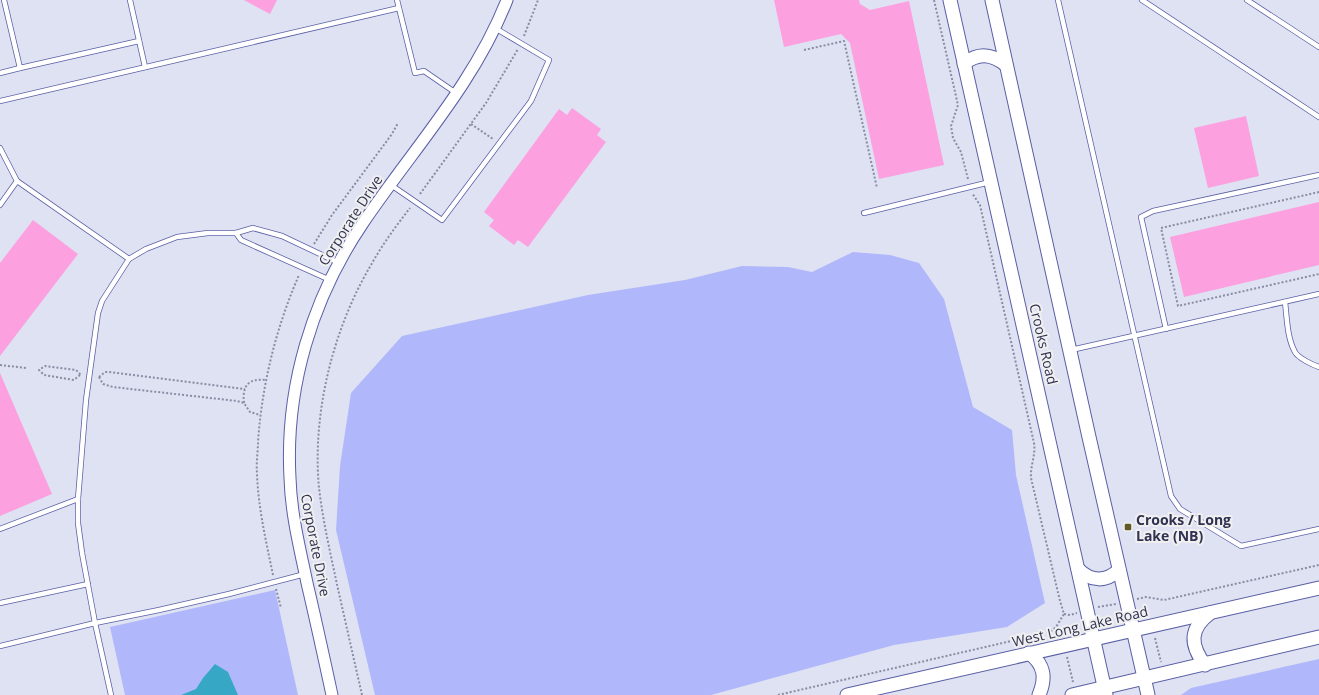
<svg xmlns="http://www.w3.org/2000/svg" width="1319" height="695" font-family="'Open Sans',sans-serif">
<style>
.green{fill:#b0b7fa}
.water{fill:#36a8c6}
.building{fill:#fca0e0}
.lines{fill:none;stroke-linecap:round;stroke-linejoin:round}
.service-casing{stroke:#5a5fa4;stroke-width:6}
.tertiary-casing{stroke:#5a5fa4;stroke-width:13}
.secondary-casing{stroke:#5a5fa4;stroke-width:15}
.path{stroke:#898ca3;stroke-width:2;stroke-dasharray:2 2;stroke-linecap:butt}
.service{stroke:#fff;stroke-width:4.5}
.tertiary{stroke:#fff;stroke-width:11}
.secondary{stroke:#fff;stroke-width:13}
.poi-dot{fill:#635926;stroke:#f0f0f0;stroke-width:1.5}
.labels{text-anchor:middle;dominant-baseline:central;stroke-width:4;stroke-linejoin:round;paint-order:stroke}
.street-label{font-size:14px;fill:#2f3251;stroke:#f0f0f0}
.poi-label{font-size:14px;font-weight:bold;fill:#2f3251;stroke:#f0f0f0;text-anchor:start}
</style>
<rect width="100%" height="100%" fill="#dfe2f2"/>
<g class="green">
<path d="M853 252 890 255 919 263 944 299 973 407 1012 430 1016 475 1045 603 1007 627 894 645 711 695H375L336 530 340 466 351 393 402 336 588 295 685 280 742 266 788 267 812 272Z"/>
<path d="M275 590 298 695H125L110 627Z"/>
<path d="M1319 659V695H1181L1191 688Z"/>
</g>
<path class="water" d="M215 664 228 672 238 695H181L196 689 203 678Z"/>
<g class="building">
<path d="M244 0H277L270 14Z"/>
<path d="M774 0H859L860 4 870 10 909 1 944 165 879 179 850 43 841 34 784 47Z"/>
<path d="M572 108 601 129 597 135 606 142 528 247 518 240 514 245 489 226 494 220 484 212 559 109 567 115Z"/>
<path d="M1246 116 1259 176 1208 188 1194 128Z"/>
<path d="M1319 202V265L1184 297 1170 237Z"/>
<path d="M33 220 78 254 0 356V263Z"/>
<path d="M0 373 52 494 0 516Z"/>
</g>
<g class="lines">
<g class="service-casing">
<g id="service">
<path d="M4 0 20 68 139 41"/>
<path d="M130 0 145 67"/>
<path d="M397 0 399 8"/>
<path d="M1058 0 1171 496 1180 509 1241 546 1319 529"/>
<path d="M1142 0 1319 117"/>
<path d="M1247 0 1319 47"/>
<path d="M0 73 20 68"/>
<path d="M0 101 399 8 415 73 424 71 456 93"/>
<path d="M0 148 17 181"/>
<path d="M391 185 442 220 531 101 549 60 495 28"/>
<path d="M0 205 17 181 129 259"/>
<path d="M864 213 990 182"/>
<path d="M236 233 241 240 330 280"/>
<path d="M1285 302C1287 318 1287 338 1295 352 1298 358 1313 365 1319 367"/>
<path d="M1166 329 1141 217 1153 211 1319 175"/>
<path d="M1071 350 1319 294"/>
<path d="M0 529 78 499"/>
<path d="M305 574 229 594 159 610 95 623 82 553 78 523V499L86 400 98 313 102 301 129 259 146 249 177 237 208 233H236L253 228 282 236 339 263"/>
<path d="M0 603 88 584"/>
<path d="M0 646 95 623 111 695"/>
</g>
</g>
<g class="tertiary-casing">
<path id="tertiary" d="M332 695C324 658 316 621 307 583 300 549 291 514 290 478 285 388 312 298 363 223 413 149 474 84 507 0"/>
</g>
<g class="secondary-casing">
<g id="secondary">
<path d="M950 0 1106 695"/>
<path d="M992 0 1089 437 1148 695"/>
<path d="M964 64C978 52 992 54 1006 65"/>
<path d="M1078 569C1091 582 1106 582 1119 570"/>
<path d="M1029 653C1045 665 1046 678 1039 695"/>
<path d="M1205 665C1190 645 1189 629 1210 613"/>
<path d="M847 695 1319 588"/>
<path d="M1072 695 1319 637"/>
</g>
</g>
<g class="path">
<path d="M934 0 958 105 951 126 953 138 961 152 968 179"/>
<path d="M524 36 538 0"/>
<path d="M804 50 844 41 877 188"/>
<path d="M471 124 493 139"/>
<path d="M1319 192 1161 228 1178 306 1319 274"/>
<path d="M420 194 486 103 518 49"/>
<path d="M314 244 332 215 392 134 398 123"/>
<path d="M0 365 26 368"/>
<path d="M80 375 74 380 44 375 39 370 45 366 76 370 81 375"/>
<path d="M99 377 103 384 113 387 237 401 244 403 250 412 260 415"/>
<path d="M99 377 105 372H109L245 389"/>
<path d="M244 403C242 386 248 378 266 380"/>
<path d="M273 575C266 541 258 507 257 473 256 463 258 452 258 442 262 384 276 328 299 275"/>
<path d="M276 589 281 608"/>
<path d="M1137 599 1146 597 1164 600 1319 565"/>
<path d="M1098 607 1116 604"/>
<path d="M1064 614 1070 615 1077 613"/>
<path d="M1155 638 1161 662"/>
<path d="M1067 657 1073 682"/>
<path d="M362 695C354 660 346 624 338 589 331 556 323 522 319 488 312 413 333 329 371 265 382 245 396 226 410 208"/>
<path d="M778 695 1050 632 1056 627 1064 614 1060 601 1031 478C1030 466 1036 455 1034 443L980 205 972 193"/>
</g>
<use href="#service" class="service"/>
<use href="#tertiary" class="tertiary"/>
<use href="#secondary" class="secondary"/>
</g>
<rect class="poi-dot" x="1124" y="523" width="8" height="8" rx="2"/>
<g class="labels">
<g class="street-label">
<text transform="translate(350 220) rotate(-57)">Corporate Drive</text>
<text transform="translate(1044 344) rotate(77)">Crooks Road</text>
<text transform="translate(316 545) rotate(79)">Corporate Drive</text>
<text transform="translate(1080 626) rotate(-13)">West Long Lake Road</text>
</g>
<g class="poi-label">
<text x="1136" y="519">Crooks / Long<tspan x="1136" dy="16">Lake (NB)</tspan></text>
</g>
</g>
</svg>
